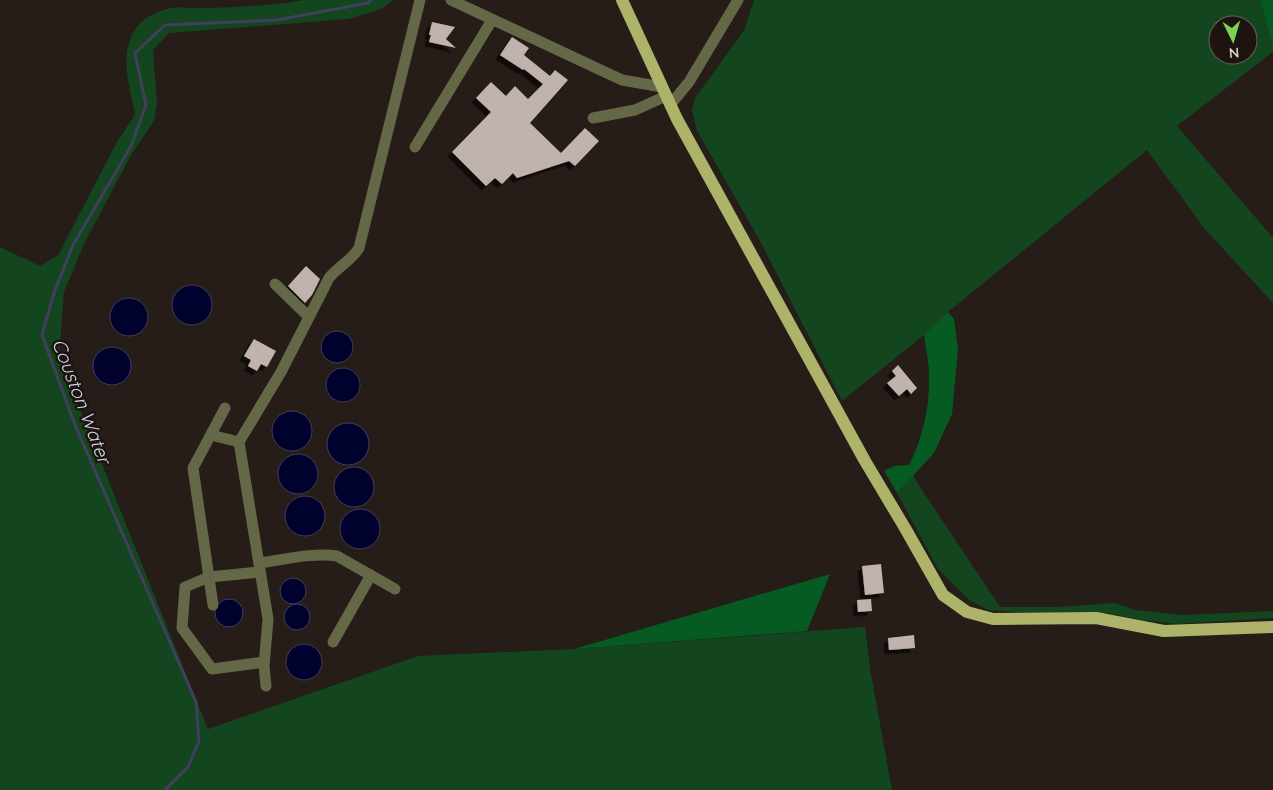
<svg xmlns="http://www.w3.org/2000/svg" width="1273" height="790" font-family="Quicksand,sans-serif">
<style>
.green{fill:#13451f;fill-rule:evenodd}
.forest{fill:#065b23}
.water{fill:#00012d;stroke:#413f5d}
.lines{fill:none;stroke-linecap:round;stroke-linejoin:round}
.stream{stroke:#413f5d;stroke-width:3}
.building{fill:#c0b2ac;filter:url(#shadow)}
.minor{stroke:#656846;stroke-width:11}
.major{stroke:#adb369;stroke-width:12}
.labels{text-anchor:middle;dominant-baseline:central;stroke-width:5;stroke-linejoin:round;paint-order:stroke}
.water-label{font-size:19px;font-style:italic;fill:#cddaec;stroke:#1d130f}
</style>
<defs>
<filter id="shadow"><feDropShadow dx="-4.5" dy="4.5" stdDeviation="0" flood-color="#0009"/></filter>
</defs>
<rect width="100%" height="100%" fill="#261c18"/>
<g class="green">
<path d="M304 0H393L381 9 349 19 169 33 153 50 157 103 154 121 131 155 84 244 64 292 59 357 208 729 418 656 574 649 865 627 871 674 892 790H0V247L40 266 58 255 118 140 135 115C131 91 121 64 130 40 136 21 152 13 170 8 180 6 194 9 204 8 238 7 270 6 304 0Z"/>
<path d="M754 0H1260L1273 47V52L1177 126 1273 238V303L1204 228 1147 150 948 312 924 335 842 401 759 239 697 131 692 110 695 98 744 30ZM1218 25H1248V55H1218Z"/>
<path d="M913 475 924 493 1000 607H1056L1115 603 1135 610 1183 615 1273 611V618L1177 624 1141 620 1107 613 1019 612 988 610 969 600 938 569 897 493Z"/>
</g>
<g class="forest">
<path d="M1260 0H1273V47Z"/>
<path d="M948 312 954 319 958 349 952 414 934 453 897 493 884 471 894 466 909 465C922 440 929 410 929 382 930 367 926 350 924 335Z"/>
<path d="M830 574 807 631 574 649Z"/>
</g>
<g class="water">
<circle cx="192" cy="305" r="20"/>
<circle cx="129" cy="317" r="19"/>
<circle cx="337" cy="347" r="16"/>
<circle cx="112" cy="366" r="19"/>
<circle cx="343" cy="385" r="17"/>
<circle cx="292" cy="431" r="20"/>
<circle cx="348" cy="444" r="21"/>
<circle cx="298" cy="474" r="20"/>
<circle cx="354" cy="487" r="20"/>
<circle cx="305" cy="516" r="20"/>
<circle cx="360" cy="529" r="20"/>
<circle cx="293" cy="591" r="13"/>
<circle cx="229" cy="613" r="14"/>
<circle cx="297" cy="617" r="13"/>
<circle cx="304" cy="662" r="18"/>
</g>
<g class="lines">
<path class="stream" d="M165 790 188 767 199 741 196 702 75 425 42 335 54 293 73 245 131 146 146 105 135 53 165 25 277 20 368 3 371 0"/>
</g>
<g class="building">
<path d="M432 22 455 27 446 39 456 48 429 42 431 35H429Z"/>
<path d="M512 37 529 48 524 55 550 76 555 70 568 80 530 123 561 153 585 128 599 141 575 166 569 161 517 178 513 173 502 184 495 178 486 186 452 152 491 112 476 98 491 82 506 96 515 86 528 99 543 84 524 69 523 70 500 55Z"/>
<path d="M306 266 320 279 312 295 305 303 288 286Z"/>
<path d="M254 339 276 351 267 367 261 364 257 371 248 366 251 360 244 356Z"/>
<path d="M898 365 917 388 911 394 907 389 899 396 887 383 896 376 892 371Z"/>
<path d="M881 564 884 593 865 595 862 566Z"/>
<path d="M871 599 872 611 858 612 857 600Z"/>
<path d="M914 635 915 648 889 650 888 638Z"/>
</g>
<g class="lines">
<g class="minor">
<path d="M451 0 622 80 662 87"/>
<path d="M670 105 689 82 738 0"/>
<path d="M593 118 635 110 666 96"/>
<path d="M415 147 492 20"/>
<path d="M275 284 309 317"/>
<path d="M211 435 239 442"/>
<path d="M259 563C283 560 313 552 337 556L395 589"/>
<path d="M260 572 209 577 185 587 182 628 212 669 264 662"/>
<path d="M213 605 193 468 225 408"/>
<path d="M333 642 371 575"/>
<path d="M266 686 264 666 268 619 239 442 281 372 329 278C338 267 352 260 359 248L420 0"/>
</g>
<path class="major" d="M622 0 677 119 865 461 905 528 943 595 967 612 993 619 1096 618 1164 631 1273 627"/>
</g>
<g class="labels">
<g class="water-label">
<text transform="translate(82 401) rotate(69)">Couston Water</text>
</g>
</g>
<g transform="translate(1233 40) rotate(175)"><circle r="24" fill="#1d130f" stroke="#685f5b"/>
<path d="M0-4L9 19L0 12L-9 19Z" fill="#7dd153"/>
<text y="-8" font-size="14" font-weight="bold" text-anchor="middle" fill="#d8d0ce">N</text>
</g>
</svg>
